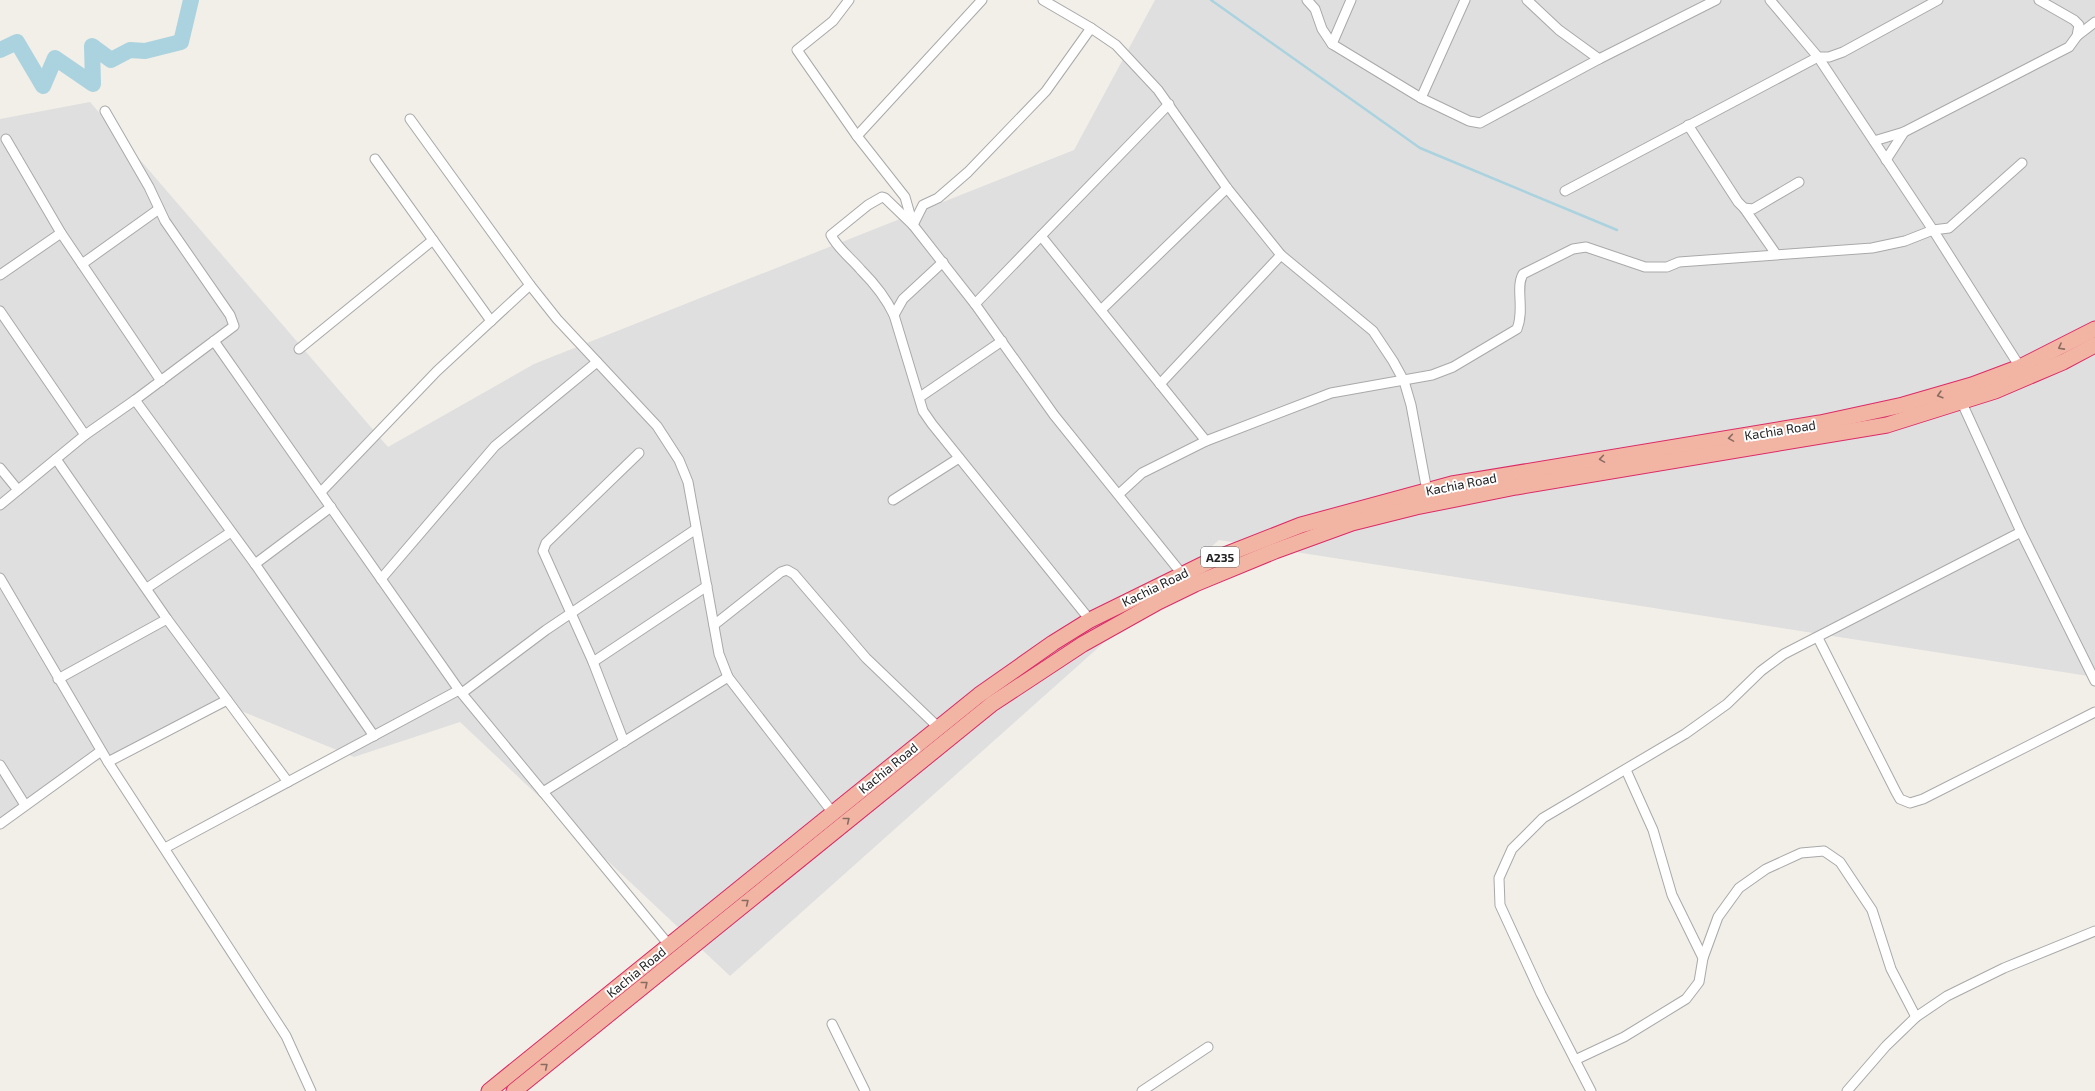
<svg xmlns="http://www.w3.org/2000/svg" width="2095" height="1091" font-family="'Exo 2',sans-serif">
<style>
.residential{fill:#e0dfdf}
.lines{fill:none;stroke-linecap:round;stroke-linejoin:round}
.stream{stroke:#aad3df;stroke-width:2.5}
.river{stroke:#aad3df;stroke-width:16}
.minor-casing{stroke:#a9a9a9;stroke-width:11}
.trunk-casing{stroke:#dc2a67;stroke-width:17}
.minor{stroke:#fff;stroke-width:9}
.trunk{stroke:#f2b4a3;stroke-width:15}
.oneway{stroke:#8a6b62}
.labels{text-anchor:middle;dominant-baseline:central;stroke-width:4;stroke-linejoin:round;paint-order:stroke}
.shield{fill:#fff;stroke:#646464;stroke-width:1}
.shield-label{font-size:12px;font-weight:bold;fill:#222}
.street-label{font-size:13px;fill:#222;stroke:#fff}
</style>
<rect width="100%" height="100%" fill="#f2efe9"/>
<path class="residential" d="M1155 0H2095V677L1219 540 730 976 460 722 354 757 229 706 71 772 0 818V119L90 102 388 447 534 364 1074 150Z"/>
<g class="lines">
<path class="stream" d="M1211 0 1420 148 1617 230"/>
<path class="river" d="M0 50 17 42 43 86 55 58 93 84 92 46 111 60 130 50 145 51 181 42 191 0"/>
<g class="minor-casing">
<g id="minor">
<path d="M849 0 833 21 797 50 857 136 905 197 913 225 975 304 1054 415 1182 574"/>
<path d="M1043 0 1091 28 1116 45 1158 90 1227 188 1281 255 1373 331 1393 361 1404 381 1411 405 1427 491"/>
<path d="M1307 0 1315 9 1322 29 1332 44 1421 98 1469 121 1480 123 1599 59 1716 0"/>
<path d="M1527 0 1559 30 1599 59"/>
<path d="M1770 0 1818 57 1933 230 2020 367"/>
<path d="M2077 36 2095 22"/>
<path d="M1332 44 1351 0"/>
<path d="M1421 98 1465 0"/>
<path d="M410 119 530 285 557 319 657 426 679 460 688 482 719 654 728 677 833 813"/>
<path d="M1688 125 1738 202 1744 208 1776 254"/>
<path d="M857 136 982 0"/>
<path d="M6 139 61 233 161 381"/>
<path d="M1874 141 1904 132 2069 47 2077 36 2079 25 2074 20 2039 0"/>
<path d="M375 159 491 321"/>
<path d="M1886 160 1904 132"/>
<path d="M1565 191 1818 57H1829L1843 52 1938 0"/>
<path d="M1744 208 1753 209 1799 182"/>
<path d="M1041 236 1206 441"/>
<path d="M943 262 903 299 894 315 923 411 932 424 1090 620"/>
<path d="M82 264 159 209"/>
<path d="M0 275 61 233"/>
<path d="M975 304 1169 104"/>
<path d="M1101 310 1227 188"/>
<path d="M0 311 85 435"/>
<path d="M894 315C886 298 874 283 861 270 851 258 838 249 831 235L868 205 882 197 885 198 913 225 923 205 938 198 968 172 1046 91 1091 28"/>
<path d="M214 341 459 690 669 945"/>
<path d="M299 349 433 240"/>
<path d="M1160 384 1281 255"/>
<path d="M920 397 1002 341"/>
<path d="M135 400 255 564 374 736"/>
<path d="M1962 403 2021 532 2095 681"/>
<path d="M56 459 167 619 288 782"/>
<path d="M0 468 18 490"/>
<path d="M321 492 437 371 530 285"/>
<path d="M1119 494 1142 473 1206 441 1331 393 1432 375 1453 367 1517 329C1525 309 1515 288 1523 274L1573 249 1586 247 1645 267H1667L1679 262 1872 248 1905 241 1933 230 1949 228 2022 163"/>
<path d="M893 500 959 458"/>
<path d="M0 505 85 435 135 400 234 326 230 315 165 221 149 187 105 111"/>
<path d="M255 564 331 507"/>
<path d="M0 578 108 762 286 1036 311 1091"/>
<path d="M381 579 495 446 597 362"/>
<path d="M147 588 231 532"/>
<path d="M714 625 781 572 787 570 794 574 866 658 938 727"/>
<path d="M1818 638 1896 792 1900 799 1910 803 1923 799 2095 712"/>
<path d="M593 662 707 586"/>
<path d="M58 679 167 619"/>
<path d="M462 693 546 630 696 529"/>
<path d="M624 742 593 662 543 551 546 543 639 453"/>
<path d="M108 762 227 700"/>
<path d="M0 765 25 805"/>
<path d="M1626 770 1653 830 1672 895 1703 958"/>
<path d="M543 792 728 677"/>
<path d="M0 824 101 751"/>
<path d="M165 848 459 690"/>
<path d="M832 1024 865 1091"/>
<path d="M1575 1060 1624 1037 1686 999 1699 982 1703 958 1718 917 1739 888 1766 869 1801 853 1824 851 1840 862 1872 910 1891 969 1916 1017"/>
<path d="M1142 1091 1208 1047"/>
<path d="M1591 1091 1541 994 1500 905 1499 878 1512 849 1543 818 1685 734 1727 704 1761 671 1784 654 2021 532"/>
<path d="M1847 1091 1886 1046 1916 1017 1947 996 2004 968 2095 931"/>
</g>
</g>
<g class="trunk-casing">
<g id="trunk">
<path d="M489 1091 979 695 1053 643 1090 620 1212 560 1301 525 1452 484 1820 423 1903 405 1972 385 2020 367 2095 329"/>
<path d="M514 1091 992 704 1083 644 1158 602 1195 584 1275 551 1352 523 1416 507 1516 487 1887 425 1995 391 2063 362 2095 345"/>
</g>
</g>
<use href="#minor" class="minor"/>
<use href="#trunk" class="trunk"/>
</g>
<defs><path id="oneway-chevron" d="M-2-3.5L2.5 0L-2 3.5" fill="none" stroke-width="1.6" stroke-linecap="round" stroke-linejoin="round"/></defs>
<g class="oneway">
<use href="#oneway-chevron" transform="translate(2061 347) rotate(152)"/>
<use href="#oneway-chevron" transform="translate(1940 395) rotate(164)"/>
<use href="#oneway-chevron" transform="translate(1731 438) rotate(171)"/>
<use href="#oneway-chevron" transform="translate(1602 459) rotate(171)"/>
<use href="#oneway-chevron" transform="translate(847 820) rotate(-39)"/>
<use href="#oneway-chevron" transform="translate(746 902) rotate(-39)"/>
<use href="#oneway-chevron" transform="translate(645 984) rotate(-39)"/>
<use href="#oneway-chevron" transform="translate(545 1066) rotate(-39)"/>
</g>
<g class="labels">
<rect class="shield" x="1201" y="547" width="38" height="20" rx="3"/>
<g class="shield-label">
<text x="1220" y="557">A235</text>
</g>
<g class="street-label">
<text transform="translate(1780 430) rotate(-9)">Kachia Road</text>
<text transform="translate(1461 484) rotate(-11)">Kachia Road</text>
<text transform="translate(1155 587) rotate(-26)">Kachia Road</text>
<text transform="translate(888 768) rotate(-39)">Kachia Road</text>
<text transform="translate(636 972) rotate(-39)">Kachia Road</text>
</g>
</g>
</svg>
